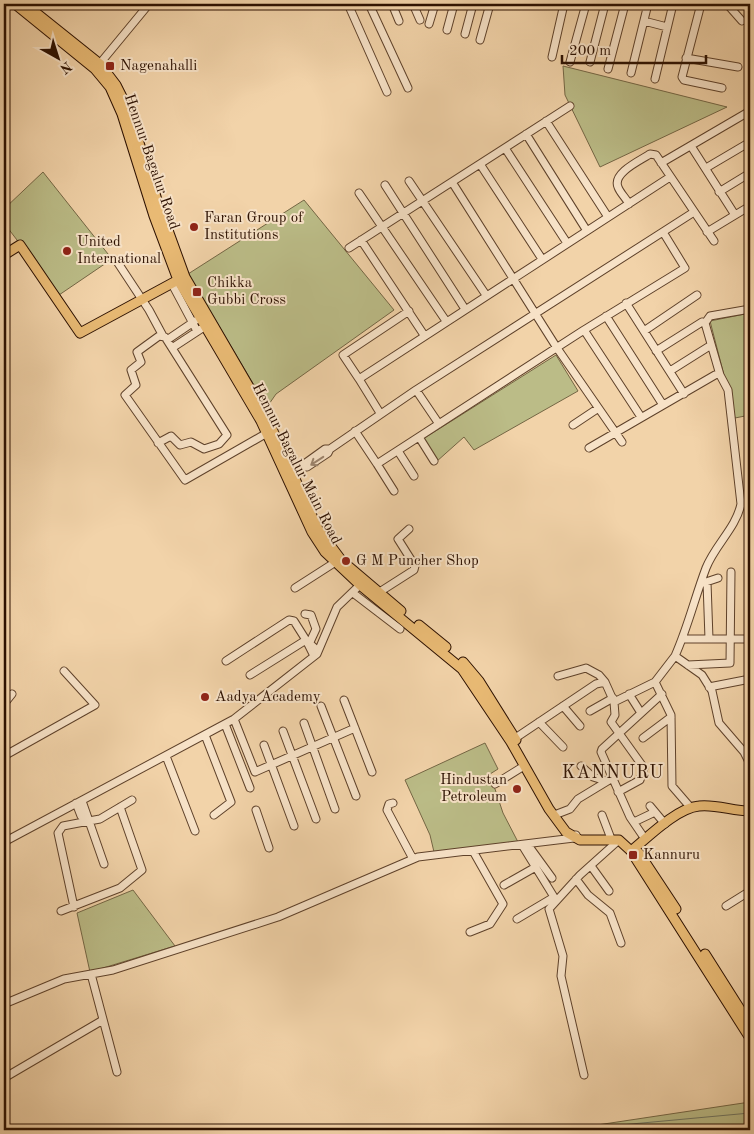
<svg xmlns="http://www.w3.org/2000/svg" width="754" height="1134" viewBox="0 0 754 1134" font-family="'Old Standard TT',serif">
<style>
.green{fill:#bbbc87;stroke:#746644}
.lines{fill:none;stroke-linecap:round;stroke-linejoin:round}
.stream{stroke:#6f7562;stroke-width:1}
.minor-casing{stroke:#5e412a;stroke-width:9}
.major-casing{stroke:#2c1000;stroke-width:11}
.minor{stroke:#f7e2c7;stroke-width:7}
.major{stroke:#e9ba74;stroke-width:9}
.oneway{stroke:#9c846d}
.poi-dot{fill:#8f2418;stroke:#f7e2c7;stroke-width:2}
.labels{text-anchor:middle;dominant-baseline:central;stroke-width:4;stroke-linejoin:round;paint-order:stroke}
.poi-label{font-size:15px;fill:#2c1000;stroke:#f7e2c7;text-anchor:start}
.street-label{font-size:15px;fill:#2c1000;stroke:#f7e2c7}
.quarter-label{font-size:18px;letter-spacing:1px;fill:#2c1000;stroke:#f7e2c7}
</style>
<rect width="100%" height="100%" fill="#f2d3a9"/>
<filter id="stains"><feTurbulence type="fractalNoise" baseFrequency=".004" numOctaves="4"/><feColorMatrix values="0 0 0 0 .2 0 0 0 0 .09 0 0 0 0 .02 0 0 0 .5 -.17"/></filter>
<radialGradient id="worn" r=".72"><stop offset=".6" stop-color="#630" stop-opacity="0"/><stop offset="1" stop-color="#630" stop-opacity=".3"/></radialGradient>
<path class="green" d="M563,66l164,41 -127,60 -35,-72z
M43,172l69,87 -53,36 -55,-72v-14z
M304,200l90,110 -118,84 -9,13 -79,-133z
M750,313v102l-15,3 -25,-97z
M556,355l22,36 -104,59 -10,-13 -28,25 -13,-23z
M485,743l13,26 -8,5 13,39 15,29 -84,10 -4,-17 -25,-55z
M133,890l42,56 -85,26 -13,-59z
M750,1102v28h-186z"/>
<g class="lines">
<path class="stream" d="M588,1130l11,-3 151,-14"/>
<g class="minor-casing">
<path id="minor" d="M348,4l39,88
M369,4l39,84
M392,4l7,17
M413,4l7,16
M637,4l10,3
M701,4l-19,73 2,3 38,8
M727,4l15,17
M644,21l23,6
M429,24l6,-20
M447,30l7,-26
M465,34l8,-30
M480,40l10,-36
M552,57l12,-53
M686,58l52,9
M570,62l16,-58
M590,62l15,-58
M97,67l52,-63
M608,69l17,-65
M631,73l17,-69
M655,79l18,-75
M546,121l62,96
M526,134l61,97
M691,146l44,69
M505,148l62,95
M661,163l89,-52
M480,164l62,95
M706,168l44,-26
M409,181l77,114
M452,182l105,166 65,94
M385,185l80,124
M719,192l31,-19
M359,193l87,128
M629,204c-3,-6 -9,-11 -11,-17 -6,-14 23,-27 32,-33l6,1 58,86
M707,232l43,-26
M361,240l63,95
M349,248l221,-142
M116,260l33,50 14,26
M172,284l25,47
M626,303l58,91
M750,309l-40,7 -5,7 15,52 8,15 13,114c-5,24 -26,41 -35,64 -11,29 -18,59 -31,88l27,19 10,16 7,32 25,29 6,12
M606,316l57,89
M584,330l57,87
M644,331l53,-36
M167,340l28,-19
M172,348l29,-19
M656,351l46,-29
M670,371l38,-24
M359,379l-16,-24 66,-44
M416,390l23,34
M380,413l-21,-34 311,-202
M573,425l24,-16
M355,431l22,33 207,-134 101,-62 -22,-36
M419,437l15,24
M158,443l13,-7 9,9 11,-3 13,7 15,-5 8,-9 -62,-98 -6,-1 -22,16 4,10 -10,8 5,15 -11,10 60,85 82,-47
M589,448l126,-73
M330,449l86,-59 278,-178
M398,451l16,25
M377,464l17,27
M287,474l13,-7h7l21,-14 2,-4h-5l-25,18
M707,582l2,57
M703,583l15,-5
M295,588l39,-25
M353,593l47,36
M378,593l36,-23 1,-4 -17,-27 11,-10
M305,614l6,1 5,14 -6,13
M683,639h61
M314,656l-8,-16 12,11
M226,661l63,-41 5,1 12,19 -56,35
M688,665l42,-2 1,-91
M558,676l28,-8 13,7 6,7
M655,682l16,33 1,71 19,22
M709,687l41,-8
M629,694l12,19
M344,700l28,72
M614,702l1,13 -4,7 33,46 -4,12 -22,12
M4,704l8,-10
M321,706l35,90
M563,706l17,20
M590,711l23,-13
M234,719l21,53 100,-44
M539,722l24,25
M304,723l31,86
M225,724l25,64
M283,731l33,88
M205,735l26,67 -17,13
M643,738l28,-21
M511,741l85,-57 9,-2 9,20 41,-20 20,-26
M264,745l30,81
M4,756l91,-51 -31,-34
M166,756l29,75
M581,766l12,11 13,4
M495,784l29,-18
M82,801l22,63
M393,803l-4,1 -2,6 26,49
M650,806l15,18
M256,810l13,38
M557,814l13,-5 8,-10 33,-20
M602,815l8,21
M89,821l11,-2 32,-19
M634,822l21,-10
M645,839l-15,-22 -29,-65 1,-3 60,-55
M4,842l230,-123 83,-65 20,-47 27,-26
M528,845l24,33
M591,866l18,25
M576,879l12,16 22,18 11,30
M504,885l30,-17
M726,906l24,-15
M74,907l-16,-74 5,-7 26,-5 -8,-5 -5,-13
M61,911l59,-23 22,-18 -22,-63
M517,919l37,-22 -32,-52
M470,932l20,-8 13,-20 -30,-53
M91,974l26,98
M4,1004l60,-25 49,-9 165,-53 140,-60 156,-19 2,-3
M584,1075l-23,-99 2,-20 -14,-47 31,-34 39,-35
M4,1078l99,-58"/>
</g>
<g class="major-casing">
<path id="major" d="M15,4l80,65 15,18 12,27 32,102 24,64 83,141 51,111 13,20 35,33 102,84 49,73 38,67 17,23 14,8h39l12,11 119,187
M25,4l75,60 16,21 13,26 28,89 28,77 81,139 52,113 24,32 59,50
M4,255l16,-10 60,88 98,-53
M419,625l27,22
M463,662l16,19 37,59
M631,851c17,-14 46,-43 68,-45 17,-2 34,5 51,5
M639,853l37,56
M705,954l45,71"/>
</g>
<use href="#minor" class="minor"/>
<use href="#major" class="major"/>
</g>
<defs><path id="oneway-shaft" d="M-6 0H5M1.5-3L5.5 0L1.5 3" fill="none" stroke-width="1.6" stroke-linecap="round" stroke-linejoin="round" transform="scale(1.25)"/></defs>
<use class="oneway" href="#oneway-shaft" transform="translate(317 461) rotate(147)"/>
<g class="poi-dot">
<rect x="105" y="61" width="10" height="10" rx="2.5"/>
<circle cx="194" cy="227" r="5"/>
<circle cx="67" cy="251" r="5"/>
<rect x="192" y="287" width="10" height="10" rx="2.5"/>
<circle cx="346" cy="561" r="5"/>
<circle cx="205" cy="697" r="5"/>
<circle cx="517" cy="789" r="5"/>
<rect x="628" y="850" width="10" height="10" rx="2.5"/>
</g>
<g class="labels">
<g class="poi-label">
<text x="120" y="66">Nagenahalli</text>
<text x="204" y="218">Faran Group of<tspan x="204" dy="17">Institutions</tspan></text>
<text x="77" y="242">United<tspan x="77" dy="17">International</tspan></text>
<text x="207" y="283">Chikka<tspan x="207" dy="17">Gubbi Cross</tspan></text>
<text x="356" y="561">G M Puncher Shop</text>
<text x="215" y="697">Aadya Academy</text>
<text x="507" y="780" text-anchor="end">Hindustan<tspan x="507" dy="17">Petroleum</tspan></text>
<text x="643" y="855">Kannuru</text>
</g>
<g class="street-label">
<text transform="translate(151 162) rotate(71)">Hennur Bagalur Road</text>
<text transform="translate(296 464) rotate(63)">Hennur Bagalur Main Road</text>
</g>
<g class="quarter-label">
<text x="613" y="773">KANNURU</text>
</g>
</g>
<rect width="754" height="1134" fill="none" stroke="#f2d3a9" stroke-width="20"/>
<rect x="5" y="5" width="744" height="1124" fill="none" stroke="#2c1000" stroke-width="2.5"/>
<rect x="10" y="10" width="734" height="1114" fill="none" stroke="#2c1000"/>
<g transform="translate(58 58) rotate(141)" stroke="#f7e2c7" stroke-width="4" paint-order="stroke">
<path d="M0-4L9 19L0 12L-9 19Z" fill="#2c1000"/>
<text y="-8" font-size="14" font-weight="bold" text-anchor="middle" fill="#2c1000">N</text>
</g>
<path d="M562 55v8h144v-8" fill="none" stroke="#2c1000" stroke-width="2.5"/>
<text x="569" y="55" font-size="15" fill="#2c1000" stroke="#f7e2c7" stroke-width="4" paint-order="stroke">200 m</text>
<rect width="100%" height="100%" filter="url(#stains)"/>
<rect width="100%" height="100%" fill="url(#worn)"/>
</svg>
